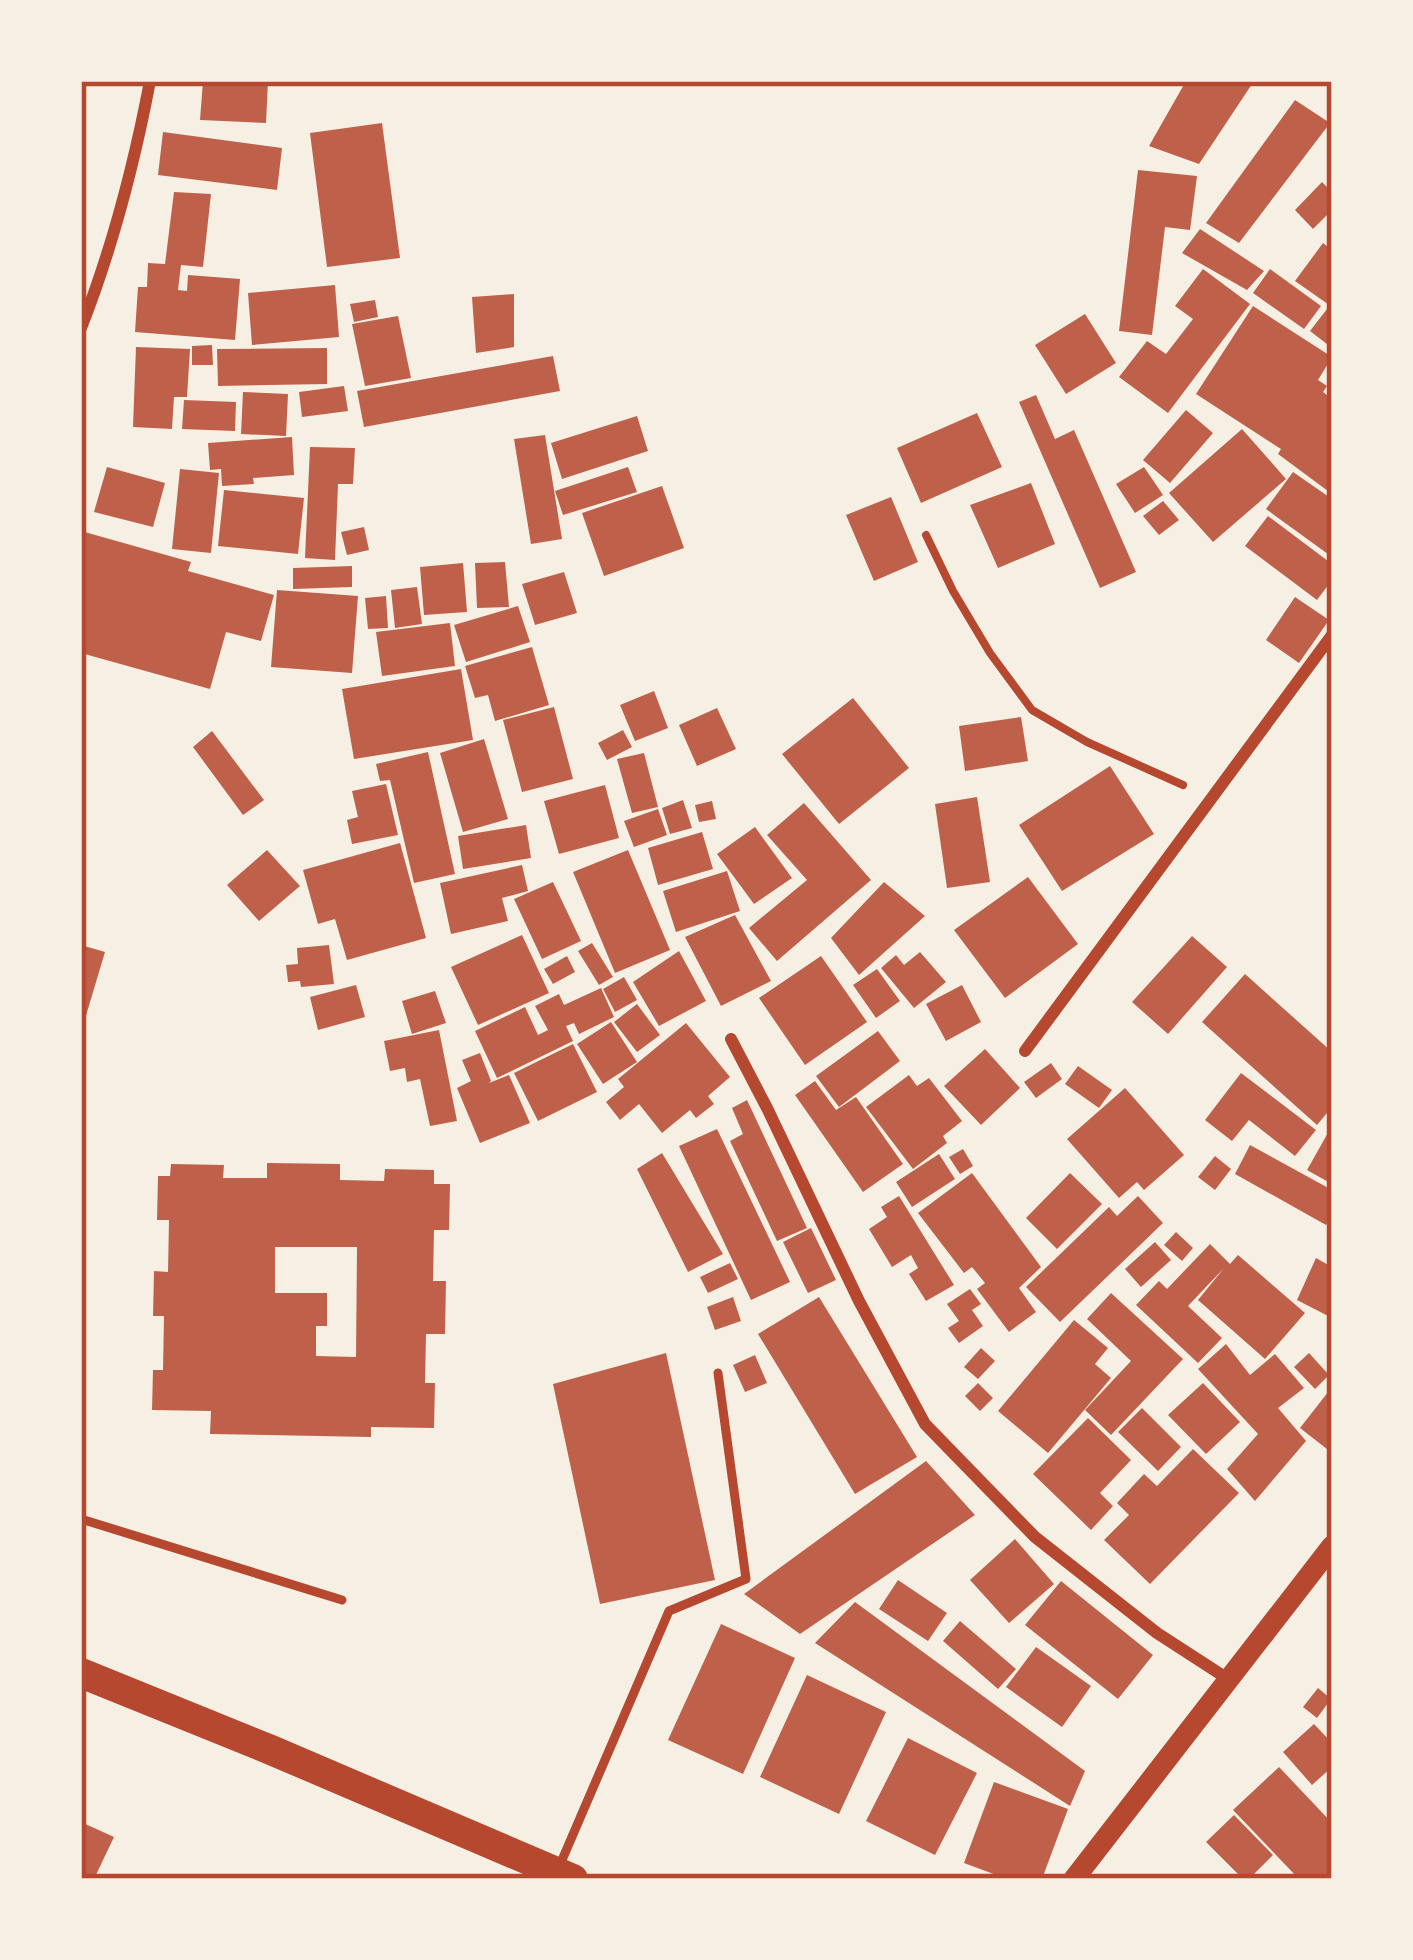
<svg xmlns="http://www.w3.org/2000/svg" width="1413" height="1960" viewBox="0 0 1413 1960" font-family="Barlow,sans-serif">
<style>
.building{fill:#bf614a;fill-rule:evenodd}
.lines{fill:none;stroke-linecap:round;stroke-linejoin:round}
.path{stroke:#b5482f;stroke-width:8}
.service{stroke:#b5482f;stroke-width:9}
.minor{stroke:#b5482f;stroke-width:12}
.tertiary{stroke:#b5482f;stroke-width:21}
.primary{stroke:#b5482f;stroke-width:30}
.neatline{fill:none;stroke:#b5482f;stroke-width:4.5}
</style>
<rect width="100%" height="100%" fill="#f6efe4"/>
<path class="building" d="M203,81h65l-2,42 -66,-3z
M1186,81h68l-55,83 -50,-18z
M1295,100l35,23 -91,120 -33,-20z
M382,123l18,135 -73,9 -17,-134z
M163,132l119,16 -5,42 -119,-15z
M1138,170l59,6 -7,54 -25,-3 -13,108 -33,-4z
M1322,182l10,10v18l-19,19 -18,-19z
M174,192l37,2 -8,73 -22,-2 -3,25 9,1 1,-16 52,4 -5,61 -100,-8 3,-45h9l1,-24 17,1z
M1200,229l64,42 -17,19 -65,-37z
M1323,243l9,7v57l-37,-26z
M1203,269l47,35 -82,109 -49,-36 28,-36 19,13 27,-35 -18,-13z
M1270,269l51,37 -17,23 -51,-36z
M335,285l4,52 -87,8 -4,-52z
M514,294v53l-38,6 -4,-56z
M375,300l3,17 -24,5 -4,-18z
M1253,306l79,51 -14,23 9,6 -4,6 9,7v95l-54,-40 3,-5 -85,-55z
M1327,309l5,4v35l-22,-17z
M1085,314l31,49 -50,31 -31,-49z
M398,316l13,62 -46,8 -13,-62z
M212,345l1,20h-21v-19z
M136,347l54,2 -3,48h-13l-2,32 -39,-2z
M327,348v36l-109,2 -1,-37z
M553,356l7,35 -196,36 -7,-36z
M344,386l4,25 -46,6 -3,-25z
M243,392l45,2 -2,42 -45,-2z
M1036,395l19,44 19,-9 62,142 -36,16 -81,-186z
M184,400l52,2 -1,29 -53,-2z
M1186,410l27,23 -43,50 -27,-23z
M977,413l25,54 -81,36 -24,-55z
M637,416l11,35 -86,28 -11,-36z
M1242,429l44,50 -73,63 -44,-49z
M545,435l17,104 -31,5 -17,-105z
M292,437l2,38 -41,3 1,6 -32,2 -1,-17 -11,1 -2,-27z
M310,447l45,1 -2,36h-15l-3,76 -30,-2z
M107,467l58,16 -12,44 -59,-15z
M628,467l9,25 -74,23 -8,-24z
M1144,467l19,28 -28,18 -19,-29z
M180,469l39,4 -8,80 -39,-4z
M1293,472l39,27v58l-66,-48z
M1031,483l24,61 -57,24 -28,-63z
M662,486l22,62 -80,28 -22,-63z
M224,490l80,8 -6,56 -80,-8z
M891,497l27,65 -44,19 -28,-66z
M1163,501l16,19 -20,15 -16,-19z
M1268,516l64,48v16l-15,20 -72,-54z
M364,527l5,23 -22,5 -6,-23z
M81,531l110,31 -3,9 86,24 -13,46 -35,-9 -16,57 -129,-36z
M505,562l4,45 -32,1 -2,-45z
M463,563l4,49 -43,3 -4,-48z
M352,566v21l-59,2v-21z
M564,572l13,41 -42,12 -13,-41z
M417,587l5,37 -27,4 -4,-38z
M277,590l81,6 -6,77 -81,-6z
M386,596l2,32 -20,1 -3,-31z
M1295,597l34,23 -30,43 -33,-23z
M518,606l12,36 -64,20 -12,-37z
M450,623l5,43 -73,10 -6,-44z
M532,647l17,58 -54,16 -7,-26 -13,3 -10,-32z
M461,669l12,71 -119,19 -12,-70z
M654,691l14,37 -33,13 -15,-36z
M853,698l56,70 -70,56 -57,-70z
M554,707l19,72 -51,13 -19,-72z
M717,708l19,41 -39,17 -18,-41z
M1021,717l7,44 -63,10 -6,-45z
M623,730l9,17 -25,13 -9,-17z
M212,731l52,69 -21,15 -50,-68z
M484,739l24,80 -45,13 -23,-79z
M428,752l27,122 -41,9 -24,-103 -10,1 -4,-17z
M644,753l14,54 -26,6 -15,-54z
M1110,766l44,68 -92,57 -43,-66z
M386,784l12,51 -46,9 -5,-24 11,-3 -6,-26z
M605,785l14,53 -60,16 -15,-53z
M977,797l13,85 -43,6 -12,-84z
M683,800l9,28 -22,6 -8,-26z
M712,801l4,18 -17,3 -4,-17z
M804,803l67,77 -94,81 -28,-33 58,-48 -40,-45z
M658,809l9,26 -33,12 -10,-26z
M526,825l5,33 -68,11 -5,-33z
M755,827l37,51 -38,26 -37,-50z
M702,832l11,37 -55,16 -10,-37z
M400,843l26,95 -79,22 -12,-41 -17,5 -15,-54z
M267,850l33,36 -41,35 -32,-36z
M628,850l42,100 -55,23 -42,-101z
M522,865l6,26 -26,7 6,23 -57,13 -11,-51z
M727,871l13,40 -64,21 -13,-41z
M1028,877l50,67 -73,54 -51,-68z
M553,882l28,59 -39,18 -28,-60z
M884,882l41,34 -66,59 -28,-37z
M735,915l36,66 -50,25 -36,-69z
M522,935l27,58 -71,32 -27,-58z
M1192,936l35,31 -59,67 -36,-32z
M592,943l21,34 -14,8 -21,-34z
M81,945l24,7 -23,77h-1z
M329,945l5,39 -33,3 -1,-6 -12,1 -2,-17 12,-1 -1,-16z
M679,951l27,50 -47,25 -26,-44z
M920,952l26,30 -32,26 -33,-40 15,-13 8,10z
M567,956l8,16 -22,12 -9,-15z
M821,956l46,66 -62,43 -46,-67z
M877,969l23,32 -24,17 -23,-33z
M1245,974l87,78v55l-15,18 -115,-103z
M624,977l13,23 -22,12 -12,-23z
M356,985l9,32 -47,13 -8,-33z
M962,985l19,37 -35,19 -20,-37z
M601,988l13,29 -35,17 -5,-11 -8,3 7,15 -76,37 -22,-47 50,-24 13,28 10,-5 -13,-24 24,-12 5,11z
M435,991l11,32 -34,11 -10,-33z
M637,1004l23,31 -23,17 -23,-30z
M611,1022l26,40 -34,22 -26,-40z
M686,1023l44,54 -22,19 6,8 -18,14 -6,-8 -28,23 -23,-29 -19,16 -14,-18 18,-15 -6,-8z
M439,1030l18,91 -27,5 -10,-47 -13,3 -2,-14 -15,3 -6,-30z
M878,1031l22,30 -61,46 -23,-31z
M573,1044l24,48 -59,29 -24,-48z
M985,1049l35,39 -39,37 -37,-39z
M480,1053l11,28 -2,2 20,-8 21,48 -50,20 -23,-55 14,-7 -9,-21z
M1051,1063l11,16 -26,19 -12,-16z
M1078,1066l34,24 -13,18 -34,-24z
M1241,1073l75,57 -21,26 -46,-36 -17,21 -27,-21z
M909,1075l8,11 12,-8 33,43 -19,15 4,7 -34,26 -47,-62z
M815,1081l21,29 20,-13 47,67 -40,28 -68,-97z
M1125,1088l59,67 -40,35 -7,-8 -18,16 -52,-59z
M747,1100l60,128 -30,13 -47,-100 13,-7 -11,-26z
M717,1129l73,153 -39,18 -72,-154z
M1329,1131l3,2v51l-25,-14z
M1250,1145l82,45v25l-6,10 -91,-51z
M963,1149l10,17 -13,8 -11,-17z
M662,1153l61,101 -35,18 -51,-103z
M939,1154l16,25 -43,28 -16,-25z
M1215,1156l16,13 -16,21 -17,-13z
M267,1163l73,1v16l44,1 1,-12 49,1v14h16l-1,46h-15l-1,51h13l-1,53h-19l-1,49h10l-1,45 -63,-1v10l-161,-3 1,-23 -59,-1 1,-40h10l1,-54h-11l1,-45 14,1 1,-52h-12l1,-44h12l1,-12 53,1 -1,13h44zM275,1247h82l-1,110 -40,-1v-30h11v-33h-52z
M972,1173l69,94 -22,21 17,24 -27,20 -32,-43 8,-6 -13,-16 -8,6 -46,-60z
M1070,1173l32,31 -45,45 -31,-31z
M899,1196l55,89 -28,16 -17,-27 9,-6 -7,-13 -19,12 -23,-38 18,-12 -6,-10z
M1138,1196l25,27 -103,99 -34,-35 83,-80 8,9z
M811,1228l25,52 -28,13 -25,-51z
M1176,1232l17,16 -11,13 -18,-16z
M1155,1242l16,18 -30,27 -16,-18z
M1210,1244l20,20 8,-9 67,58 -40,46 -67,-59 26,-32 -36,38 34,32 -24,25 -62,-58 23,-24 8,8z
M1316,1258l16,9v51l-35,-18z
M730,1263l8,16 -30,14 -8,-16z
M970,1289l11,15 -9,6 11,16 -24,17 -11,-15 11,-7 -12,-17z
M1111,1293l72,66 -72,76 -26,-25 46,-49 -44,-42z
M733,1297l8,24 -26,9 -8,-23z
M819,1297l98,160 -62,37 -97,-160z
M1074,1320l34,28 -13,16 16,14 -63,75 -50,-42z
M1226,1344l24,31 25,-21 29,34 -26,20 28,33 -51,60 -28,-32 31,-35 -60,-65z
M981,1348l14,13 -17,18 -14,-12z
M666,1353l49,227 -115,24 -47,-220z
M1309,1353l20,22 -14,14 -21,-22z
M755,1355l12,28 -22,9 -12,-27z
M978,1383l15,15 -13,13 -15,-15z
M1203,1383l37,39 -34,32 -38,-39z
M1332,1387v66l-32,-25z
M1142,1408l39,39 -23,24 -40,-39z
M1088,1418l43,42 -31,33 13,13 -22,24 -58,-56z
M1193,1449l46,44 -89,91 -46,-44 25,-25 -12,-12 27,-29 13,12z
M926,1461l49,54 -175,119 -56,-40z
M1015,1539l39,45 -45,39 -39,-43z
M898,1580l49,33 -19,28 -49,-32z
M1061,1581l92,74 -35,44 -93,-74z
M855,1602l230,169 -15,35 -255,-163z
M960,1621l56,48 -18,20 -55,-48z
M721,1624l74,34 -52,116 -75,-34z
M1036,1647l55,39 -29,41 -56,-40z
M807,1675l79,37 -47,102 -79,-37z
M1318,1688l13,11 -14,19 -14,-11z
M1314,1724l18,19v24l-20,18 -29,-33z
M908,1738l69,35 -42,82 -69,-34z
M1279,1767l53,56v56h-33l-66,-69z
M994,1782l74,27 -26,70h-35l-43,-16z
M1234,1815l39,40 -24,24h-6l-37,-37z
M81,1822l33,15 -20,42h-13z"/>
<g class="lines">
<path class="path" d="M926,535l27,56 37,62 42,57 55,32 96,43"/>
<path class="service" d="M81,1519l261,81
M559,1867l110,-256 77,-32 -28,-206"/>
<path class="minor" d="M81,328c31,-79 53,-163 69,-247
M731,1039l37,71 91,191 66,123 110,113 122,96 71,46
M1025,1051l307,-416"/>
<path class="tertiary" d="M1074,1879l258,-333"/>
<path class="primary" d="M81,1673l190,77 302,129"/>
</g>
<rect width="1413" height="1960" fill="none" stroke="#f6efe4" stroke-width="168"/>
<rect x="84" y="84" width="1245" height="1792" class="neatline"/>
</svg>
